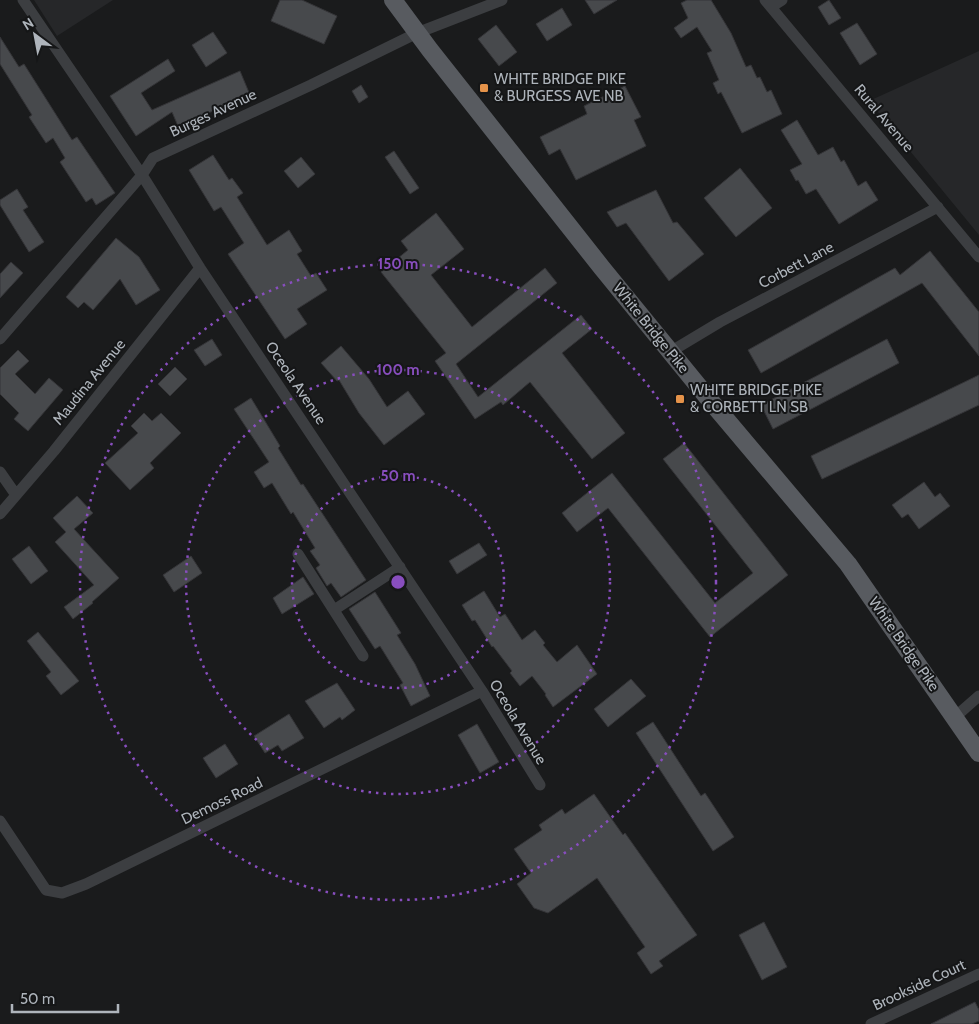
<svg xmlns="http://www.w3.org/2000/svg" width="979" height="1024" viewBox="0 0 979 1024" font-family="Cabin,sans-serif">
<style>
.built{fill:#262729}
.building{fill:#47494c;stroke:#353538}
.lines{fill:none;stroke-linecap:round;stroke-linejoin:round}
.street{stroke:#3c3e41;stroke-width:11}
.primary{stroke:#585b60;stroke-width:18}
.ring{fill:none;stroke:#884ebe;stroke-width:2.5;stroke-dasharray:2.5 5}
.poi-dot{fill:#e5934a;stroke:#151617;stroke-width:2}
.labels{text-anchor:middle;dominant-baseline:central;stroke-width:4;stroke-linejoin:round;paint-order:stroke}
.poi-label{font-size:15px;fill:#aeb4bb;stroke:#151617;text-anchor:start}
.street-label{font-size:15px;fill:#aeb4bb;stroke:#151617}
.centre{fill:#884ebe;stroke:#151617;stroke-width:2.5}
.ring-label{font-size:15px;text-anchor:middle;font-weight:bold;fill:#884ebe;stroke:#151617;stroke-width:4;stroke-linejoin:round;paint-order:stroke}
</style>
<rect width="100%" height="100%" fill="#1a1b1c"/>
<path class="built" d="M34,0h79l-56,36z
M979,51v184l-110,-134z"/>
<path class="building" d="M280,0h22l35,16 -13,28 -53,-23z
M585,0h32l-23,14z
M687,0h24l20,33 15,34 5,-2 6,13 3,-1 7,15 4,-2 11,24 -40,19 -21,-41 -3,2 -5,-11 6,-3 -12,-27 5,-2 -15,-24 -16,11 -7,-10 14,-10 -7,-15z
M829,0l12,18 -12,7 -11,-18z
M562,8l10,17 -25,16 -11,-17z
M857,23l20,31 -17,11 -20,-32z
M496,25l21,27 -18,14 -21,-27z
M213,32l14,21 -21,14 -14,-22z
M0,37l19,30 5,-3 48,76 5,-3 38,56 -19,12 -4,-7 -6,4 -26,-40 5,-4 -12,-20 -7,5 -17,-26 3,-2 -32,-51z
M168,59l7,12 -34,22 11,17 88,-39 10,24 -72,31 -6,-14 -36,24 -26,-40z
M361,85l7,12 -9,6 -7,-12z
M625,86l16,31 -7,3 12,26 -70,34 -16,-31 -11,6 -9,-18 47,-23 -3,-8z
M797,120l21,35 15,-8 8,15 3,-2 14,26 8,-5 12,19 -39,24 -23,-35 -10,5 -8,-14 -2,1 -6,-11 12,-6 -21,-34z
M394,151l25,37 -9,6 -25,-37z
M213,155l16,25 3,-2 11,15 -6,4 30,48 22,-15 13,21 -5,3 14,22 5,-3 11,17 -30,19 10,15 -22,15 -57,-85 16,-11 -23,-36 -7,4 -25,-41z
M301,157l14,17 -17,14 -14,-17z
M740,168l32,40 -36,29 -32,-39z
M17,189l11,18 -5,3 21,32 -15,10 -29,-47v-5z
M656,190l17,33 4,-1 27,32 -35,27 -43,-58 -9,4 -10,-15z
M436,213l28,36 -33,26 41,52 73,-59 12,15 -101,81 22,33 103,-82 11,14 -30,24 63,80 -33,26 -62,-77 -27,23 -2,-3 -26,17 -40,-58 11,-8 -65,-81 27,-22 -7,-9z
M116,238l23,19 21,33 -24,15 -16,-26 -27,31 -9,-8 -6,6 -12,-11z
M930,251l49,61v44l-57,-73 -161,90 -13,-23 147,-82 5,7z
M11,262l12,11 -23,25v-24z
M212,339l10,16 -17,11 -11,-16z
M887,339l12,24 -126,66 -12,-24z
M341,346l28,33 18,28 21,-16 17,23 -41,31 -25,-32 -20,-33 -2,1 -16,-18z
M18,350l11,11 -14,13 20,20 14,-16 14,12 -35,41 -14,-12 5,-6 -19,-19v-26z
M175,367l12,12 -17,17 -12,-12z
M979,375v30l-157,74 -11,-23z
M251,398l29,48 -2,2 23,37 2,-1 63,96 -25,17 -10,-14 -4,3 -11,-18 4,-3 -10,-14 5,-3 -22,-36 -2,2 -19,-31 -8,5 -10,-16 15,-10 -35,-53z
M144,413l8,8 9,-8 20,20 -31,30 4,5 -24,22 -25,-27 33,-30 -7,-7z
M684,443l104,132 -78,62 -102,-129 -31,24 -15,-19 50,-40 103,130 38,-30 -90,-114z
M924,482l11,15 5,-4 10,13 -31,23 -11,-15 -6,4 -10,-13z
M77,496l16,17 -19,16 45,49 -27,24 1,1 -20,16 -9,-12 30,-22 -39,-43 11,-10 -13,-14z
M479,543l8,12 -30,19 -8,-13z
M29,546l19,25 -17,13 -19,-25z
M191,556l11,17 -28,19 -11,-17z
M303,577l11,17 -32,20 -9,-16z
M484,591l16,26 5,-3 17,26 13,-10 10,13 -2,2 14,17 20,-17 20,29 -44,33 -8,-12 1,-1 -14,-18 -12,10 -10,-13 2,-2 -19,-25 -1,1 -17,-27 -3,1 -10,-16z
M375,592l26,41 -4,2 18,29 15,32 -19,10 -11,-21 3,-2 -23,-37 -5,3 -26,-40z
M38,632l41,49 -18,14 -15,-19 5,-4 -24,-31z
M631,679l15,17 -38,31 -14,-18z
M337,683l18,27 -13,10 -2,-3 -16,11 -19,-27z
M289,714l15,24 -22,13 -4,-6 -13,8 -11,-17z
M653,722l48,74 4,-3 29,44 -21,14 -77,-118z
M477,724l22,38 -19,11 -22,-38z
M225,744l13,20 -22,14 -13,-20z
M594,794l29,41 2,-2 72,102 -38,26 4,5 -12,8 -14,-21 8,-6 -48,-69 -49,35 -14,-5 -17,-24 14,-11 -17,-24 28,-19 -3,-5 23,-16 3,5z
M764,922l23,45 -25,13 -23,-45z
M975,1002l4,8v11l-7,3h-41z"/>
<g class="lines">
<path class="street" d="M23,0l119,175 58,93 282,423 58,94
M765,0l214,257
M771,7l11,-7
M0,339l142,-164 11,-17 158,-73 106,-52 85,-33
M670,352l50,-30 218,-115
M0,472l16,23
M0,514l54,-63 146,-183
M298,554l65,102
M334,610l66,-43
M955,717l24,-21
M0,821l46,69 16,3 24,-9 396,-193
M871,1024l108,-50"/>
<path class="primary" d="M393,0l37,50 172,218 111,136 135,160 131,189"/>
</g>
<g class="ring">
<circle cx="398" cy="582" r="106"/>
<circle cx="398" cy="582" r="212"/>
<circle cx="398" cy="582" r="318"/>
</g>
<g class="poi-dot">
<rect x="479" y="83" width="10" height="10" rx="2.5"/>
<rect x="675" y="394" width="10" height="10" rx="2.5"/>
</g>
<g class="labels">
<g class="poi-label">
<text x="494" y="79">WHITE BRIDGE PIKE<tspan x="494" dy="17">&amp; BURGESS AVE NB</tspan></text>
<text x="690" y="390">WHITE BRIDGE PIKE<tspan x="690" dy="17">&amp; CORBETT LN SB</tspan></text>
</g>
<g class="street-label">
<text transform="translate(213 113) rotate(-25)">Burges Avenue</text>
<text transform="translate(884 118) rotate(50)">Rural Avenue</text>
<text transform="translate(796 265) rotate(-28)">Corbett Lane</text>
<text transform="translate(651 328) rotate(51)">White Bridge Pike</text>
<text transform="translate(89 382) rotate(-51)">Maudina Avenue</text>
<text transform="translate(296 383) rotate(56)">Oceola Avenue</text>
<text transform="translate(904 644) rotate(55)">White Bridge Pike</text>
<text transform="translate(518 722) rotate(59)">Oceola Avenue</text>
<text transform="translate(222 801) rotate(-26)">Demoss Road</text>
<text transform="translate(919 985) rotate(-25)">Brookside Court</text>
</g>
</g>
<circle cx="398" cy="582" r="8" class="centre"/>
<g class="ring-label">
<text x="398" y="269">150 m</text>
<text x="398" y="375">100 m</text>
<text x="398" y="481">50 m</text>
</g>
<g transform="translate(35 35) rotate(328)" stroke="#151617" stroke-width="4" paint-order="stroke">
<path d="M0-4L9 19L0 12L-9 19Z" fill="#aeb4bb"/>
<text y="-8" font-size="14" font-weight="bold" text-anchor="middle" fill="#aeb4bb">N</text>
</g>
<path d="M12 1004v8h106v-8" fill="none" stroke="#aeb4bb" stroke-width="2.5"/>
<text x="20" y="1004" font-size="15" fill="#aeb4bb" stroke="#151617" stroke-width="4" paint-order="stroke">50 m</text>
</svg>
